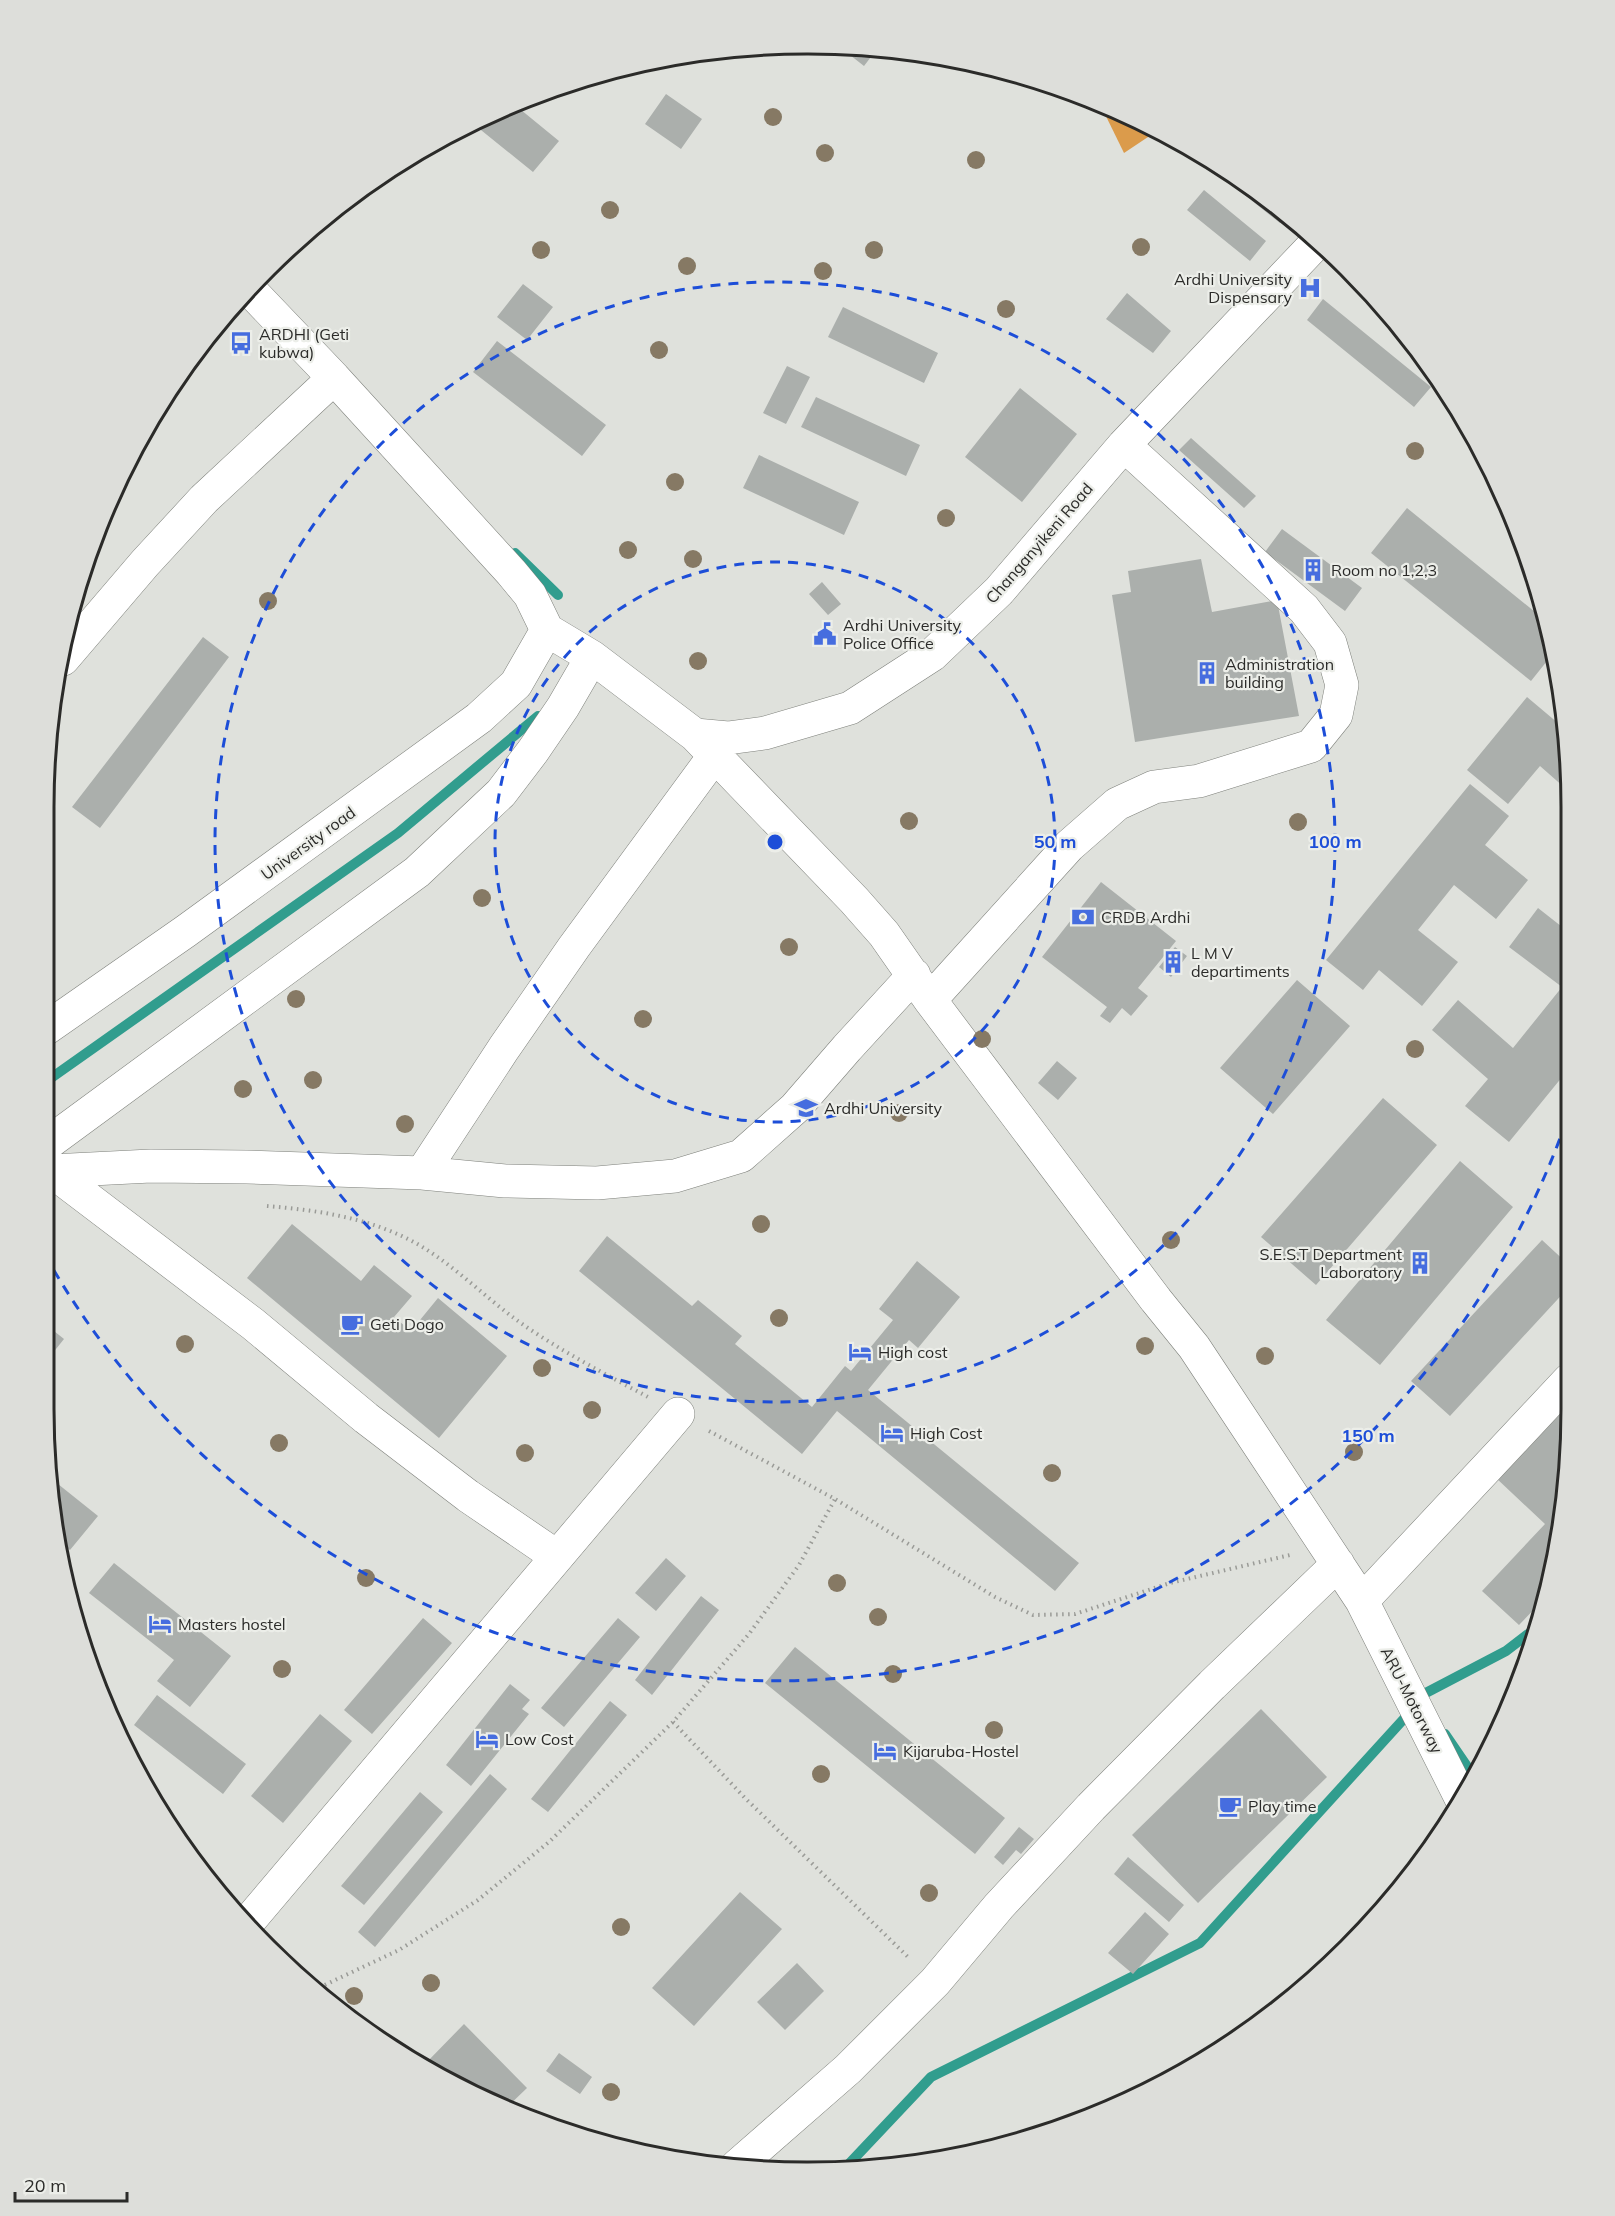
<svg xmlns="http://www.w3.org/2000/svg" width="1615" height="2216" viewBox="0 0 1615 2216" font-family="Mulish,sans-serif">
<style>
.forest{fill:#db9b4b}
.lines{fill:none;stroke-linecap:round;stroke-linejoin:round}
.stream{stroke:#319d8e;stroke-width:10}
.building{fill:#abafac}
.minor-casing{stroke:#7e807b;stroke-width:34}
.path{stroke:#9a9b97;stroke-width:4;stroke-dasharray:1.5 4.5;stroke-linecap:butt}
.minor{stroke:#fff;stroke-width:33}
.tree{fill:#867964}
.ring{fill:none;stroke:#1d4ed8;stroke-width:3;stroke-dasharray:10 8}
.labels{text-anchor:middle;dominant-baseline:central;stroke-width:4.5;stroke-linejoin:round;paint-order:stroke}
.poi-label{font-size:16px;fill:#2b2b29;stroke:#eceee9;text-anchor:start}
.street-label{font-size:16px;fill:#2b2b29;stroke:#eceee9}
.rim{fill:none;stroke:#2b2b29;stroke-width:3}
.centre{fill:#1d4ed8;stroke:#eceee9;stroke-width:3}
.ring-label{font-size:18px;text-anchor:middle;font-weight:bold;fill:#1d4ed8;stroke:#eceee9;stroke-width:4.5;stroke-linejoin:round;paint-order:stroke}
</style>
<rect width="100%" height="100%" fill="#dfe1dc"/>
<path class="forest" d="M1101,106l56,25 -33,22z"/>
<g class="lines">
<path class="stream" d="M515,553l43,42
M44,1083l354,-250 140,-117
M1423,1701l-3,-5 86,-45 30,-23
M1445,1734l30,44
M847,2166l84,-89 269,-134 211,-232"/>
</g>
<path class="building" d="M841,48l36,1 -13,17z
M666,94l36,25 -21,30 -36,-25z
M515,105l44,36 -26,31 -62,-50z
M1225,171l62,44 -7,8 -59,-47z
M1204,190l62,51 -16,20 -63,-51z
M523,284l30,23 -26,33 -30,-23z
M1127,293l44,38 -18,22 -47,-34z
M1323,299l108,88 -17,20 -107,-87z
M843,307l95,46 -14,30 -96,-46z
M497,341l109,84 -24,31 -109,-84z
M787,366l23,11 -24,47 -23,-11z
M1020,388l57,46 -55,68 -57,-45z
M816,397l104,48 -14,31 -105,-49z
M1191,438l65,58 -12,12 -65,-58z
M759,455l100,47 -15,33 -101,-47z
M1407,508l133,108 11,40 -20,25 -160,-128z
M1282,529l80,59 -17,23 -80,-59z
M1201,559l11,53 65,-12 22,116 -164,26 -23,-147 19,-3 -3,-21z
M822,582l19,22 -13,11 -19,-21z
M203,637l26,20 -129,171 -28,-21z
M1527,697l38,32v59l-25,-22 -32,38 -41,-34z
M1470,784l39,32 -24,29 43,35 -32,39 -42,-34 -36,45 40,32 -36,44 -43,-36 -16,20 -37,-30z
M1101,882l75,59 -38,47 10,8 -17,20 -9,-8 -12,15 -10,-7 7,-9 -65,-50z
M1538,908l28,22 1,141 -58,71 -44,-36 23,-27 -56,-49 26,-30 55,48 49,-61 -53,-40z
M1175,947l12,9 -16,21 -12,-10z
M1297,980l53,46 -77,88 -53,-46z
M1057,1061l20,17 -19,22 -20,-17z
M1383,1098l54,47 -121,140 -55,-48z
M1460,1161l53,46 -133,158 -54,-45z
M292,1224l69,57 13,-16 38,31 -18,21 17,14 27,-33 69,58 -68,82 -192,-160z
M607,1236l85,70 6,-6 44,36 -7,8 77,63 33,-41 6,5 42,-51 -14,-11 38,-48 43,36 -42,51 -9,-8 -41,50 211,173 -24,28 -218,-180 -35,43 -223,-183z
M1542,1240l27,25v22l-119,129 -39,-35z
M44,1323l20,16 -20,25z
M1569,1398l1,61 -29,143 -22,23 -37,-34 63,-67 -50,-47z
M53,1480l45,36 -28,34 -9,-7z
M666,1558l20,18 -30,35 -21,-18z
M114,1563l117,93 -41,51 -33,-26 17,-21 -85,-67z
M701,1596l18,14 -67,85 -17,-15z
M423,1618l29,25 -80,91 -28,-24z
M618,1618l22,19 -76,90 -23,-19z
M795,1647l210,171 -30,36 -210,-171z
M510,1684l20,16 -8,9 7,5 -58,72 -25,-21z
M157,1695l89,69 -23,30 -89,-69z
M610,1701l17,14 -79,97 -17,-13z
M1261,1709l66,68 -129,126 -66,-68z
M320,1714l32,27 -69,82 -32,-27z
M490,1774l17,15 -132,158 -17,-15z
M420,1792l23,20 -79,93 -23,-19z
M1019,1827l15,12 -13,15 -5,-4 -13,15 -9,-8z
M1128,1857l56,48 -15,17 -55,-48z
M740,1892l42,37 -88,97 -42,-38z
M1145,1912l24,22 -36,40 -25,-21z
M797,1963l27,28 -39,39 -28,-28z
M464,2024l63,64 -22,21 -35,-15 -45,-30z
M559,2053l33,24 -12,17 -34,-23z"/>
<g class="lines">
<g class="minor-casing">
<path id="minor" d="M249,289l85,89 177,194 19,23 17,35 45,27 103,78 159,165 30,34 46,66 226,300 38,47 168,254 100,199
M63,659l82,-96 59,-64 130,-121
M695,735l33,3 37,-5 85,-25 82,-53 67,-64 125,-146 194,-204
M930,1000l139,-154 48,-42 37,-17 45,-6 112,-35 25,-31 6,-30 -12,-42 -26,-34 -180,-164
M44,1030l142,-99 293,-213 37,-34 31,-54
M44,1146l373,-274 84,-79 32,-42 30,-44 29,-50
M45,1166l208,158 113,94 102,78 88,60
M51,1171l100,-5 96,1 175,6 83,8 92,2 78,-7 66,-20 54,-48 52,-60 67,-73
M422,1173l82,-125 70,-101 141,-192
M1362,1601l207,-221
M249,1921l429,-507
M737,2166l111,-97 87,-87 64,-76 92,-99 121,-122 126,-121"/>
</g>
<path class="path" d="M267,1206c48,4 97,11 141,33 40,20 74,56 110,82 39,28 87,53 130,76
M709,1431l126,68 160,98 38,18 42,-1 95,-31 120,-28
M673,1722l73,77 162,158
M314,1990l85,-40 79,-50 71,-58 124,-120 76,-88 50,-69 36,-66"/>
<use href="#minor" class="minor"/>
</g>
<g class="tree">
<circle cx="773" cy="117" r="9"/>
<circle cx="825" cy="153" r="9"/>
<circle cx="976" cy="160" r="9"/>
<circle cx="610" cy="210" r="9"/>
<circle cx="1141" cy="247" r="9"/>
<circle cx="541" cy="250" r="9"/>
<circle cx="874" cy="250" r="9"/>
<circle cx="687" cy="266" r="9"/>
<circle cx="823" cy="271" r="9"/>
<circle cx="1006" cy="309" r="9"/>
<circle cx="659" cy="350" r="9"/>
<circle cx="1415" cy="451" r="9"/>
<circle cx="675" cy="482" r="9"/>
<circle cx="946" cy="518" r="9"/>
<circle cx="628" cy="550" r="9"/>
<circle cx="693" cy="559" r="9"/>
<circle cx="268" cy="601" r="9"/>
<circle cx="698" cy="661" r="9"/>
<circle cx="909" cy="821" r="9"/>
<circle cx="1298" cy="822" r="9"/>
<circle cx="482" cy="898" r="9"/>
<circle cx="789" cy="947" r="9"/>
<circle cx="296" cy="999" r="9"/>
<circle cx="643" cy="1019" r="9"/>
<circle cx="982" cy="1039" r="9"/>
<circle cx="1415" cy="1049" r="9"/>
<circle cx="313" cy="1080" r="9"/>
<circle cx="243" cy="1089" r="9"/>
<circle cx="899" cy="1113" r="9"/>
<circle cx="405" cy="1124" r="9"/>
<circle cx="761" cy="1224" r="9"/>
<circle cx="1171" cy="1240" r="9"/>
<circle cx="779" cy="1318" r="9"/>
<circle cx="185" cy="1344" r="9"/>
<circle cx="1145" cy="1346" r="9"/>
<circle cx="1265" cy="1356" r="9"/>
<circle cx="542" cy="1368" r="9"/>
<circle cx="592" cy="1410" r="9"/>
<circle cx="279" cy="1443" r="9"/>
<circle cx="1354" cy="1452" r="9"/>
<circle cx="525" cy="1453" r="9"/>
<circle cx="1052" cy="1473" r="9"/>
<circle cx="366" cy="1578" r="9"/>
<circle cx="837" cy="1583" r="9"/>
<circle cx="878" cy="1617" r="9"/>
<circle cx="282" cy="1669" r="9"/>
<circle cx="893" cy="1674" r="9"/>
<circle cx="994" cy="1730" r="9"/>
<circle cx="821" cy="1774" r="9"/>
<circle cx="929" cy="1893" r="9"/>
<circle cx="621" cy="1927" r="9"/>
<circle cx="431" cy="1983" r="9"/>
<circle cx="354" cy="1996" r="9"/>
<circle cx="611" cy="2092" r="9"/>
</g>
<g class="ring">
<circle cx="775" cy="842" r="280"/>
<circle cx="775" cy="842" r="560"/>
<path d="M1566 1122A839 839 0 0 1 45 1255"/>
</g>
<defs>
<g id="hospital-bare" transform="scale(1.8)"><path d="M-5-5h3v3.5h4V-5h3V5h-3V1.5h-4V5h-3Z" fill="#466ddf" stroke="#eceee9" stroke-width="2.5" paint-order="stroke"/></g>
<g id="bus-bare" transform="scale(1.8)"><path d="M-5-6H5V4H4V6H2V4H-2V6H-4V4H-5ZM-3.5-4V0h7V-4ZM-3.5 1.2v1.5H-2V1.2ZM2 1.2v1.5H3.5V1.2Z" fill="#466ddf" stroke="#eceee9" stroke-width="2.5" paint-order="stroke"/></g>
<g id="building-bare" transform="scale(1.8)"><path d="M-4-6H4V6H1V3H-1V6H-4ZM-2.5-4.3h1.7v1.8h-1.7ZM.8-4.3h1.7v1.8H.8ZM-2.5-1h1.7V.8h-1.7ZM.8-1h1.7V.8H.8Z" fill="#466ddf" stroke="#eceee9" stroke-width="2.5" paint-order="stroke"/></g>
<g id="civic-bare" transform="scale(1.8)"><path d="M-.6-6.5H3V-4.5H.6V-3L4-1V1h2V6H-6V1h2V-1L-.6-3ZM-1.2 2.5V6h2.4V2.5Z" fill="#466ddf" stroke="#eceee9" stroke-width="2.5" paint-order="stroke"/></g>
<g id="bank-bare" transform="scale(1.8)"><path d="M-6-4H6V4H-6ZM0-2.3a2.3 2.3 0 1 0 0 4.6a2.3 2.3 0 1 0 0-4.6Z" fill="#466ddf" stroke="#eceee9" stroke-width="2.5" paint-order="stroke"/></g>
<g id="university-bare" transform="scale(1.8)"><path d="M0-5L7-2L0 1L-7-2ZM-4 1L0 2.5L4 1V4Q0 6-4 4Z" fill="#466ddf" stroke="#eceee9" stroke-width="2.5" paint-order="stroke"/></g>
<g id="cafe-bare" transform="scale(1.8)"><path d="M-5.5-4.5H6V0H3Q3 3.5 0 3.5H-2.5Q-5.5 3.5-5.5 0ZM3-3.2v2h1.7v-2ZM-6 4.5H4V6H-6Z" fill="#466ddf" stroke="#eceee9" stroke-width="2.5" paint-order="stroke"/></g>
<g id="hotel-bare" transform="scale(1.8)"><path d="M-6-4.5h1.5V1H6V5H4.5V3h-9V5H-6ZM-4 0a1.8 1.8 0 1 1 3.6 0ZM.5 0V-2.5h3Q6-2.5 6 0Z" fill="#466ddf" stroke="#eceee9" stroke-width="2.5" paint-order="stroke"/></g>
</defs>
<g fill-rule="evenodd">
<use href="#hospital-bare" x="1310" y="288"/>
<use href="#bus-bare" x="241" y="343"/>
<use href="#building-bare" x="1313" y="570"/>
<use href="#civic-bare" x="825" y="634"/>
<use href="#building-bare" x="1207" y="673"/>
<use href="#bank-bare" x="1083" y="917"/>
<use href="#building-bare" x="1173" y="962"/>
<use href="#university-bare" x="806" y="1108"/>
<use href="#building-bare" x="1420" y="1263"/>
<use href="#cafe-bare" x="352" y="1324"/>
<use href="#hotel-bare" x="860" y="1352"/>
<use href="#hotel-bare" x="892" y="1433"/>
<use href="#hotel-bare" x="160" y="1624"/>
<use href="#hotel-bare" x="487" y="1739"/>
<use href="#hotel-bare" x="885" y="1751"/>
<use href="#cafe-bare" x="1230" y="1806"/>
</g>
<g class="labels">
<g class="poi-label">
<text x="1292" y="279" text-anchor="end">Ardhi University<tspan x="1292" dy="18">Dispensary</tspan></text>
<text x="259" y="334">ARDHI (Geti<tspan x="259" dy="18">kubwa)</tspan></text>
<text x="1331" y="570">Room no 1,2,3</text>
<text x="843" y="625">Ardhi University<tspan x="843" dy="18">Police Office</tspan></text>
<text x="1225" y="664">Administration<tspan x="1225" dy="18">building</tspan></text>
<text x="1101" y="917">CRDB Ardhi</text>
<text x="1191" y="953">L M V<tspan x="1191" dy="18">departiments</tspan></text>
<text x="824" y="1108">Ardhi University</text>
<text x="1402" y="1254" text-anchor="end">S.E.S.T Department<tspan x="1402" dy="18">Laboratory</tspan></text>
<text x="370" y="1324">Geti Dogo</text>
<text x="878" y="1352">High cost</text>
<text x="910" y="1433">High Cost</text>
<text x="178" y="1624">Masters hostel</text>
<text x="505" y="1739">Low Cost</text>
<text x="903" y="1751">Kijaruba-Hostel</text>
<text x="1248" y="1806">Play time</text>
</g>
<g class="street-label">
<text transform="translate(1039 543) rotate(-49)">Changanyikeni Road</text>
<text transform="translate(308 843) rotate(-36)">University road</text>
<text transform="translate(1412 1700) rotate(63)">ARU-Motorway</text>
</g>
</g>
<path d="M0 0H1615V2216H0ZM807 54H808A753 753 0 0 1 1561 807V1409A753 753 0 0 1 808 2162H807A753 753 0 0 1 54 1409V807A753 753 0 0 1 807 54Z" fill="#dddeda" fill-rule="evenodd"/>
<path class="rim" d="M807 54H808A753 753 0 0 1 1561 807V1409A753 753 0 0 1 808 2162H807A753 753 0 0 1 54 1409V807A753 753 0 0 1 807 54Z"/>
<circle cx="775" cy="842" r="9" class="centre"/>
<g class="ring-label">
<text x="1055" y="848">50 m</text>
<text x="1335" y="848">100 m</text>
<text x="1368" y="1442">150 m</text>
</g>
<path d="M15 2192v9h112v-9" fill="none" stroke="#2b2b29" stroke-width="3"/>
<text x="24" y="2192" font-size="18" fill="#2b2b29" stroke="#eceee9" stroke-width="4.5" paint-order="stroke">20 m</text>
</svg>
